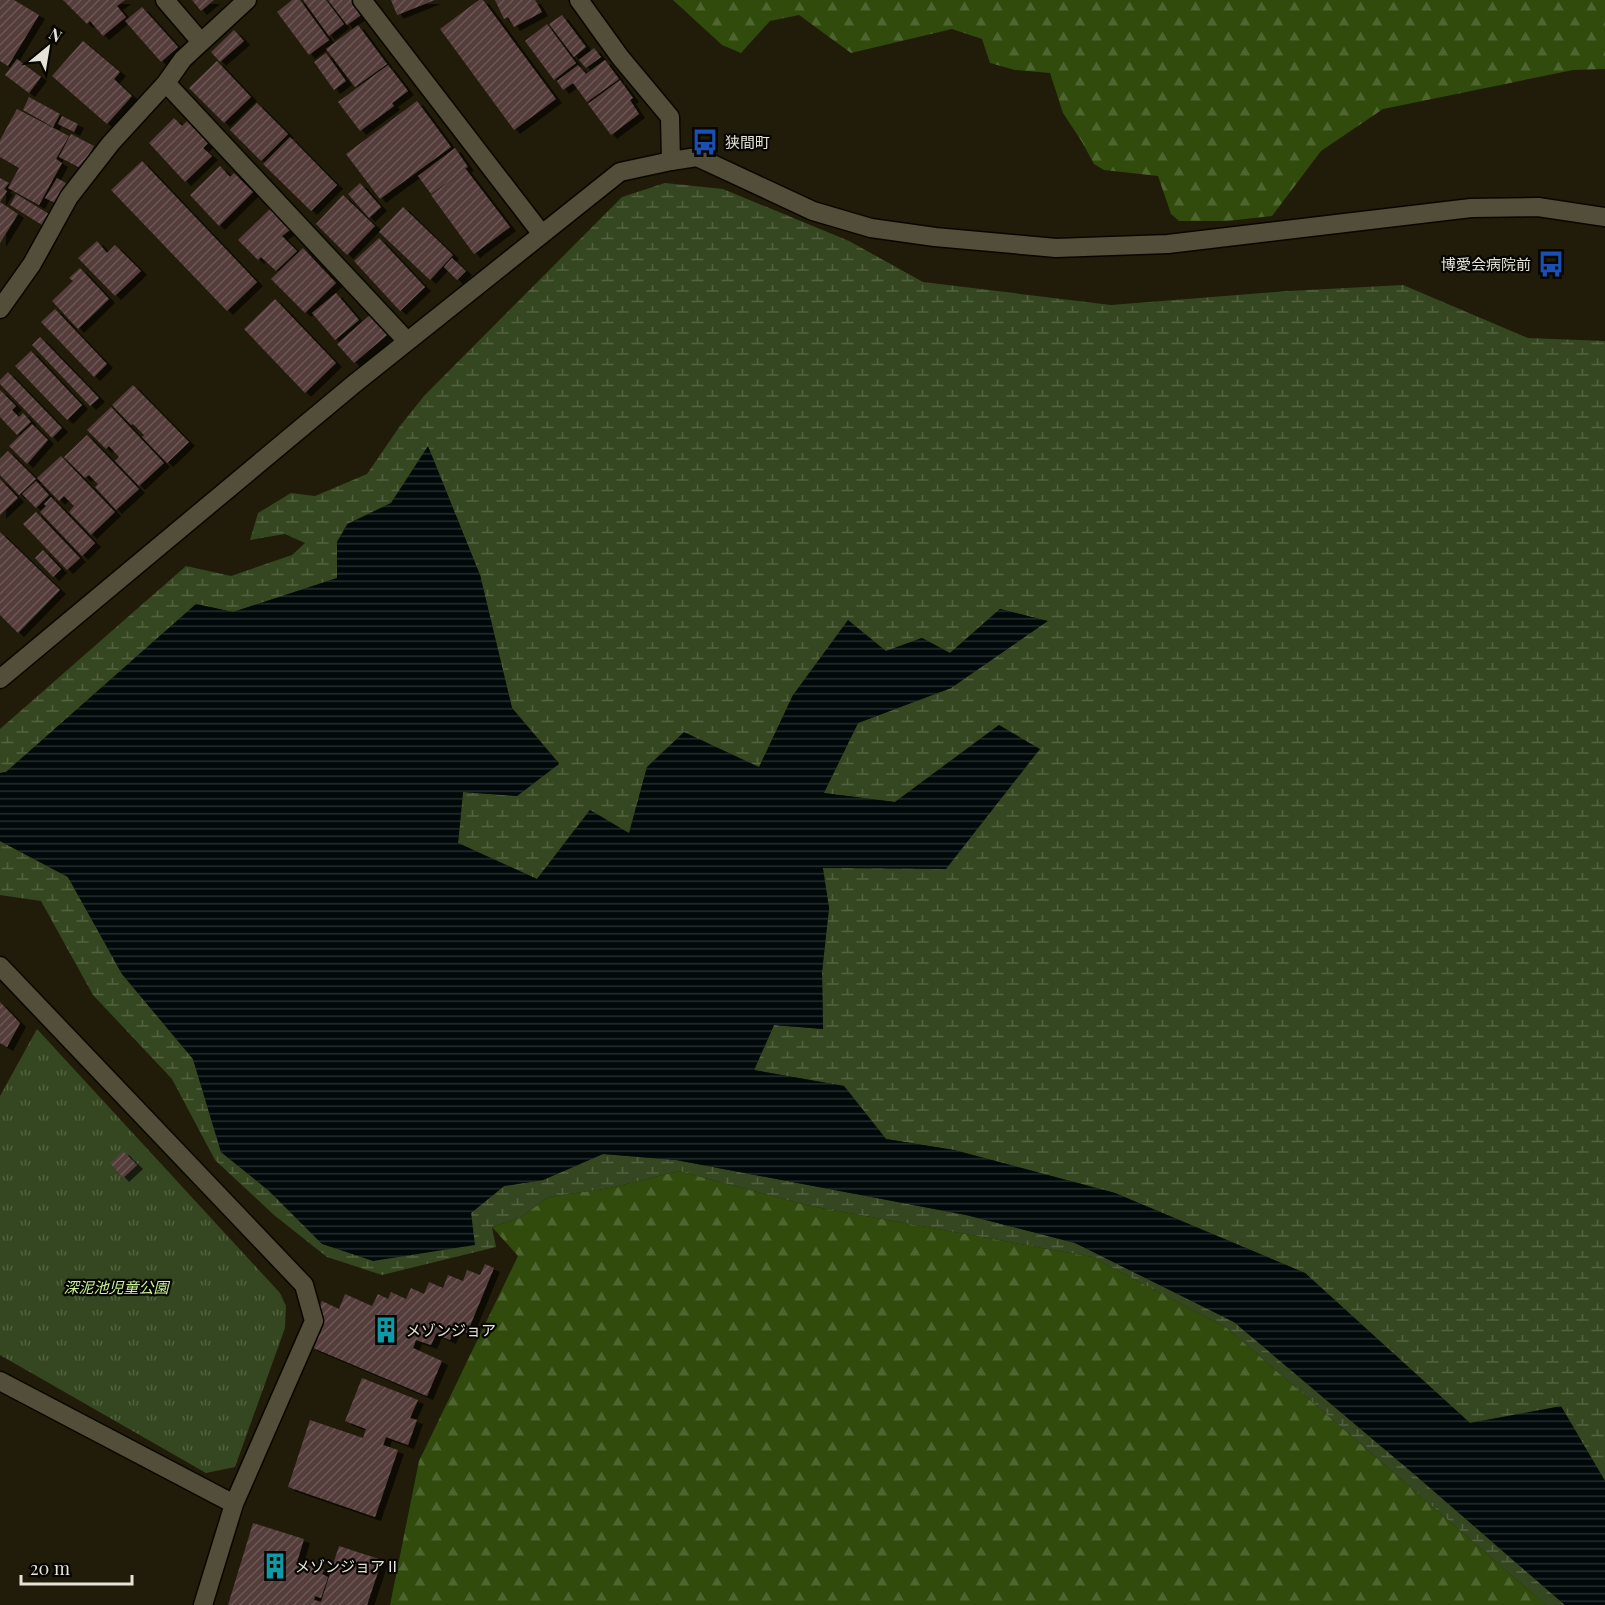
<svg xmlns="http://www.w3.org/2000/svg" width="1605" height="1605" viewBox="0 0 1605 1605" font-family="'Playfair Display','Noto Sans JP',serif">
<style>
.forest{fill:url(#forest-firs)}
.wetland{fill:url(#wetland-marsh)}
.park{fill:url(#park-tufts)}
.water{fill:url(#water-rules)}
.building{fill:url(#building-hatch);filter:url(#shadow)}
.lines{fill:none;stroke-linecap:round;stroke-linejoin:round}
.lane-casing{stroke:#090600;stroke-width:21}
.street-casing{stroke:#090600;stroke-width:21}
.secondary-casing{stroke:#090600;stroke-width:21}
.lane{stroke:#524e39;stroke-width:18}
.street{stroke:#524e39;stroke-width:18}
.secondary{stroke:#524e39;stroke-width:18}
.labels{text-anchor:middle;dominant-baseline:central;stroke-width:4.5;stroke-linejoin:round;paint-order:stroke}
.poi-label{font-size:15px;fill:#e5e3d7;stroke:#080602;text-anchor:start}
.park-label{font-size:15px;font-style:italic;fill:#c7f39b;stroke:#080602}
</style>
<defs>
<pattern id="forest-firs" width="22" height="20" patternUnits="userSpaceOnUse" patternTransform="scale(1.5)"><rect width="22" height="20" fill="#304b0c"/><path d="M5 1l3.5 6h-7zM16 11l3.5 6h-7z" fill="#4e652f"/></pattern>
<pattern id="wetland-marsh" width="20" height="14" patternUnits="userSpaceOnUse" patternTransform="scale(1.5)"><rect width="20" height="14" fill="#354720"/><path d="M1 5h8M5 5V1M11 12h8M15 12V8" fill="none" stroke="#526140"/></pattern>
<pattern id="park-tufts" width="24" height="20" patternUnits="userSpaceOnUse" patternTransform="scale(1.5)"><rect width="24" height="20" fill="#354720"/><path d="M3 7l-1-3M5 7V3M7 7l1-3M15 17l-1-3M17 17v-4M19 17l1-3" fill="none" stroke="#526140"/></pattern>
<pattern id="water-rules" width="6" height="5" patternUnits="userSpaceOnUse" patternTransform="scale(1.5)"><rect width="6" height="5" fill="#01090a"/><path d="M0 2.5h6" fill="none" stroke="#262d2d"/></pattern>
<pattern id="building-hatch" width="6" height="6" patternUnits="userSpaceOnUse" patternTransform="scale(1.5)"><rect width="6" height="6" fill="#543d3b"/><path d="M-1 1l2-2M0 6l6-6M5 7l2-2" fill="none" stroke="#6c5957"/></pattern>
<filter id="shadow"><feDropShadow dx="6" dy="4" stdDeviation="0" flood-color="#0009"/></filter>
</defs>
<rect width="100%" height="100%" fill="#201c09"/>
<path class="forest" d="M673,0h932v69l-32,1 -190,39 -62,42 -49,65 -45,5h-48l-8,-7 -13,-38 -54,-6 -10,-6 -12,-22 -19,-29 -13,-40 -35,-3 -25,-7 -8,-24 -30,-10 -101,24 -52,-38 -29,6 -29,32 -19,-8z
M679,1171l131,35 282,51 135,71 319,277h-1156l29,-144 99,-205 -26,-29 28,-9 28,-21 62,-9z"/>
<path class="wetland" d="M665,183l58,6 126,52 74,41 188,23 178,-14 114,-6 125,53 77,3v1140l-44,-74 -91,16 -165,-150 -190,-80 -161,-43 -68,-11 -42,-53 -90,-16 20,-45 49,4 -1,-57 7,-64 -7,-40h124l53,-143 -104,77 -72,-9 35,-70 93,-35 96,-67 -47,-12 -50,44 -28,-15 -36,13 -93,44 -34,73 -112,-1 -18,67 -39,-24 -53,69 -79,-36 5,-51 54,4 42,-33 -47,-55 -32,-133 -52,-128 -37,56 -44,21 -10,18v36l-104,34 -37,-8 -190,168 -6,1v-44l186,-163 45,10 61,-21 13,-12 -20,-9 -35,6 8,-27 33,-20 24,3 52,-22 33,-48 24,-30 198,-199z
M0,841l68,36 54,97 71,85 28,93 47,38 206,55 -3,-32 33,-27 39,-6 60,-26 73,6 290,55 109,28 159,79 180,152 151,131h-19l-319,-277 -135,-71 -282,-51 -131,-35 -69,17 -62,9 -28,21 -28,9 4,20 -114,28 -55,-18 -53,-42 -59,-55 -43,-81 -79,-84 -52,-94 -41,-6z"/>
<path class="park" d="M37,1029l243,264 6,13 -1,22 -50,139 -29,6 -206,-118v-259z"/>
<path class="water" d="M428,446l52,129 32,133 47,56 -42,32 -54,-4 -5,51 79,36 53,-69 39,23 18,-66 37,-35 75,35 34,-72 55,-75 38,31 36,-13 28,15 50,-44 48,12 -97,67 -93,35 -34,70 71,9 104,-77 41,24 -94,120 -123,-1 6,40 -7,64 1,57 -49,-4 -20,45 90,16 42,53 68,11 161,43 190,80 165,150 91,-17 44,75v124h-40l-151,-131 -180,-152 -159,-79 -109,-28 -290,-55 -73,-6 -60,26 -39,6 -33,27 4,32 -102,16 -51,-17 -54,-54 -47,-38 -28,-93 -71,-85 -54,-97 -68,-36v-68l6,-1 190,-168 37,8 104,-34v-36l11,-18 43,-21z"/>
<path class="building" d="M0,0h14l25,15 -31,51 -8,-5z
M63,0h62l-8,6 9,11 -23,19 -13,-15 -3,3z
M192,0h22l-13,11z
M292,0h8l29,40 -20,15 -32,-43z
M303,0h23l18,24 -15,12z
M328,0h27l9,13 -17,12z
M391,0h44l-38,15z
M479,0h4l73,99 -42,31 -74,-101z
M495,0h40l7,12 -28,15 -6,-10 -4,2z
M142,7l36,40 -17,15 -36,-41z
M562,15l24,32 -12,10 -25,-33z
M547,24l29,39 -22,17 -29,-39z
M358,25l29,39 -32,23 -29,-38z
M234,30l10,11 -24,21 -9,-10z
M83,41l37,31 -6,7 18,17 -25,28 -55,-48z
M594,48l7,9 -15,11 -7,-8z
M326,53l20,28 -12,9 -20,-28z
M17,59l24,18 -12,16 -24,-18z
M605,60l14,19 -32,23 -14,-19 -10,7 -6,-9 21,-16 8,9z
M217,61l34,36 -27,26 -35,-35z
M388,65l20,26 -16,12 2,3 -34,25 -22,-29z
M620,80l13,18 -3,2 9,14 -28,21 -23,-31z
M29,97l31,17 -7,13 -30,-17z
M417,101l34,46 -71,52 -34,-45z
M257,103l31,31 -27,27 -31,-31z
M17,109l52,27 -13,23 6,4 -23,42 -31,-17 11,-20 -19,-11v-17z
M62,116l16,8 -4,8 -16,-8z
M174,118l8,8 5,-5 21,22 -5,5 9,8 -27,26 -36,-39z
M71,134l23,12 -12,23 -23,-12z
M290,137l47,48 -26,26 -48,-47z
M455,148l13,19 -3,1 45,59 -36,27 -43,-59 29,-21 -29,20 -13,-18z
M142,161l115,121 -30,29 -116,-121z
M220,166l10,11 4,-4 19,19 -34,34 -29,-31z
M0,178l9,5 -5,6 3,2 -7,11 18,12 -18,29z
M57,178l14,8 -10,20 -16,-8z
M360,183l21,24 -12,11 -21,-24z
M16,194l33,20 -7,11 -32,-20z
M343,195l32,31 -28,29 -31,-31z
M403,207l50,48 -23,25 -51,-48z
M270,209l20,21 -8,6 15,15 -21,20 -15,-14 -3,3 -20,-20z
M379,238l46,49 -25,24 -46,-50z
M97,241l10,12 8,-8 26,26 -26,25 -37,-38z
M303,248l33,35 -31,30 -34,-34z
M452,258l14,13 -9,9 -13,-13z
M80,268l29,31 -31,30 -26,-28 21,-20 -4,-3z
M336,293l23,27 -24,20 -23,-27z
M275,299l61,64 -31,30 -61,-64z
M55,309l52,55 -13,13 -53,-55z
M370,315l17,20 -33,28 -17,-19z
M40,337l59,61 -9,8 -58,-61z
M31,351l51,54 -15,15 -52,-54z
M8,372l54,56 -10,10 -52,-54v-4z
M133,385l56,57 -22,21 -25,-26 2,-2 -11,-11 -2,1 -19,-20z
M0,390l16,16 -4,4 7,7 4,-4 8,9 -14,13 -17,-18z
M111,407l53,56 -25,23 -24,-25 4,-4 -10,-11 -3,3 -19,-19z
M32,424l16,16 -21,24 -18,-18z
M87,435l52,54 -23,21 -21,-23 3,-3 -9,-9 -4,3 -21,-21z
M8,451l28,28 -17,16 -19,-20v-16z
M61,456l54,56 -24,23 -22,-23 5,-6 -10,-10 -5,5 -22,-23z
M0,479l18,19 -18,17z
M36,481l13,14 -13,13 -14,-14z
M51,497l44,46 -13,13 -42,-44 6,-6 -2,-2z
M36,512l44,46 -13,12 -44,-46z
M0,532l60,58 -42,43 -18,-18z
M43,550l18,19 -8,8 -18,-19z
M0,1002l20,21 -13,24 -7,-4z
M123,1151l14,14 -14,13 -13,-15z
M485,1264l9,4 -27,65 -12,-5 -5,12 -14,-6 -5,11 -15,-5 -3,8 29,13 -15,35 -116,-49 12,-28 -8,-3 7,-15 17,8 6,-15 27,12 6,-12 10,5 3,-7 15,7 5,-11 13,6 5,-12 14,6 5,-13 15,6 4,-11 13,5z
M362,1378l56,22 -8,18 7,2 -9,25 -22,-8 -3,8 15,5 -23,67 -87,-30 22,-67 53,18 3,-9 -21,-8z
M253,1523l51,16 -7,23 27,8 -2,4 6,3 -7,21 -6,-2 -1,4 7,2 18,-56 43,14 -15,45h-139z"/>
<g class="lines">
<g class="lane-casing">
<path id="lane" d="M165,0l36,42
M579,0l41,57 50,60 1,44
M166,83l241,258
M0,309l32,-45 37,-67 42,-54 55,-60 17,-24 64,-59"/>
</g>
<g class="street-casing">
<path id="street" d="M362,0l179,233
M0,966l304,319 10,36 -80,183 -31,101
M0,1381l234,123"/>
</g>
<g class="secondary-casing">
<path id="secondary" d="M0,679l354,-295 266,-212 51,-11 26,-4 116,54 58,17 64,9 121,11 112,-4 303,-36 67,-1 67,10"/>
</g>
<use href="#lane" class="lane"/>
<use href="#street" class="street"/>
<use href="#secondary" class="secondary"/>
</g>
<defs>
<g id="bus-bare" transform="scale(2.07)"><path d="M-5-6H5V4H4V6H2V4H-2V6H-4V4H-5ZM-3.5-4V0h7V-4ZM-3.5 1.2v1.5H-2V1.2ZM2 1.2v1.5H3.5V1.2Z" fill="#1a4fb4" stroke="#080602" stroke-width="2.5" paint-order="stroke"/></g>
<g id="building-bare" transform="scale(2.07)"><path d="M-4-6H4V6H1V3H-1V6H-4ZM-2.5-4.3h1.7v1.8h-1.7ZM.8-4.3h1.7v1.8H.8ZM-2.5-1h1.7V.8h-1.7ZM.8-1h1.7V.8H.8Z" fill="#0f9aa8" stroke="#080602" stroke-width="2.5" paint-order="stroke"/></g>
</defs>
<g fill-rule="evenodd">
<use href="#bus-bare" x="705" y="142"/>
<use href="#bus-bare" x="1551" y="264"/>
<use href="#building-bare" x="386" y="1330"/>
<use href="#building-bare" x="275" y="1566"/>
</g>
<g class="labels">
<g class="poi-label">
<text x="725" y="142">狭間町</text>
<text x="1531" y="264" text-anchor="end">博愛会病院前</text>
<text x="406" y="1330">メゾンジョア</text>
<text x="295" y="1566">メゾンジョアⅡ</text>
</g>
<g class="park-label">
<text x="116" y="1287">深泥池児童公園</text>
</g>
</g>
<g transform="translate(48 48) rotate(30)" stroke="#080602" stroke-width="4.5" paint-order="stroke">
<path d="M0-4.5L10 22L0 15L-10 22Z" fill="#e5e3d7"/>
<text y="-9" font-size="16" font-weight="bold" text-anchor="middle" fill="#e5e3d7">N</text>
</g>
<path d="M21 1575v9h111v-9" fill="none" stroke="#e5e3d7" stroke-width="3"/>
<text x="30" y="1575" font-size="18" fill="#e5e3d7" stroke="#080602" stroke-width="4.5" paint-order="stroke">20 m</text>
</svg>
